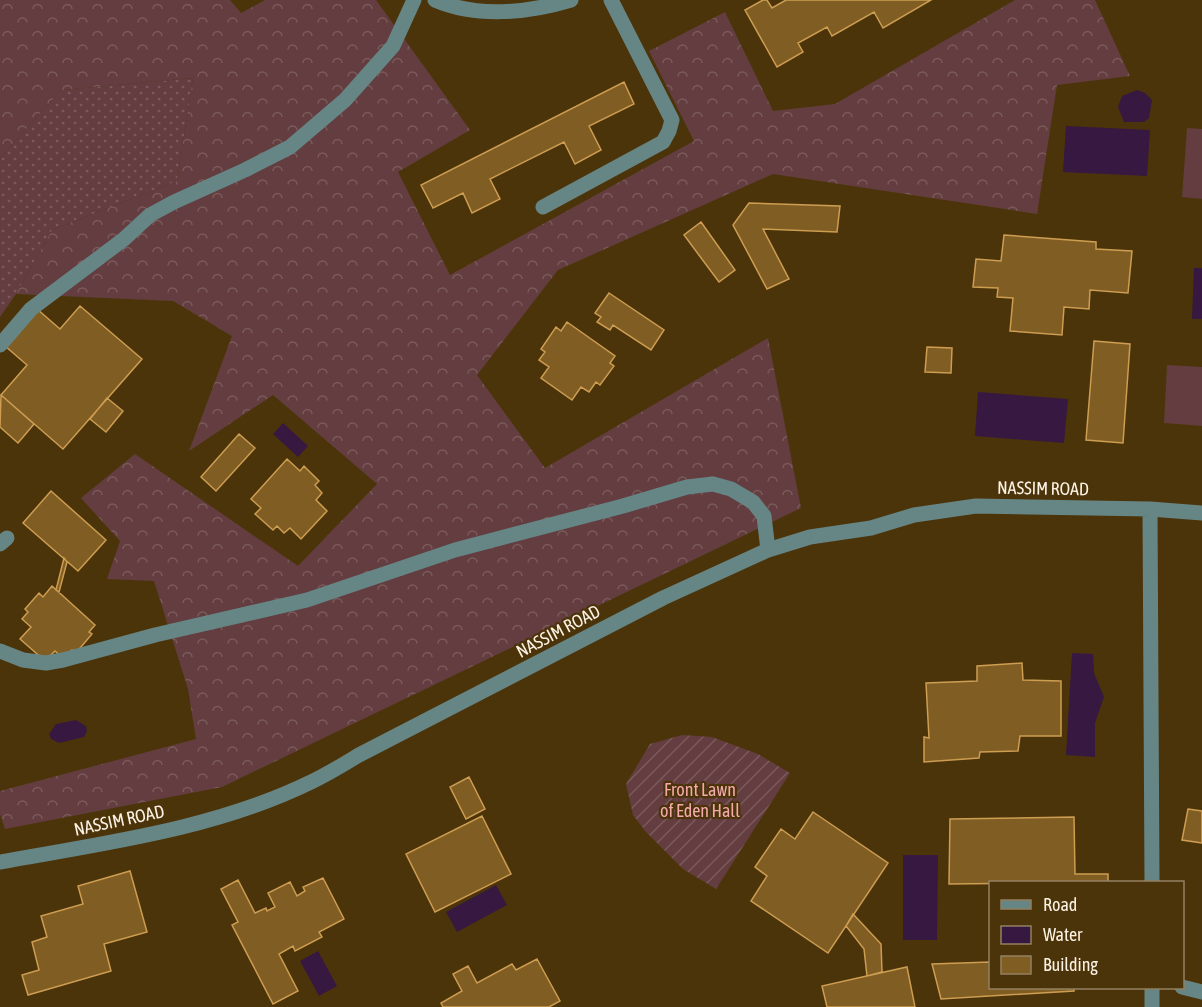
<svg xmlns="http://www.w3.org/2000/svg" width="1202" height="1007" viewBox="0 0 1202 1007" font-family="'Asap Condensed',sans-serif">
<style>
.grass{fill:url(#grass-dots)}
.forest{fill:url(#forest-crowns)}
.park{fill:#633d3f}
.garden{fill:url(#garden-furrows)}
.water{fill:#371841}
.building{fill:#805d23;stroke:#cd9d52;stroke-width:1.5}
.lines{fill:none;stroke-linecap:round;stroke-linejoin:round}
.minor{stroke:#668686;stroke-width:15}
.labels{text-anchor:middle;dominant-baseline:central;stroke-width:4.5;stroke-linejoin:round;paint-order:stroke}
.street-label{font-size:18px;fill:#fcf2e4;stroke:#4c340a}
.park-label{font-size:18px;fill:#f4aaad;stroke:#4c340a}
</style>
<defs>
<pattern id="grass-dots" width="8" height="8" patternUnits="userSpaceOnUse" patternTransform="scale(1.5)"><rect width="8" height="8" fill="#633d3f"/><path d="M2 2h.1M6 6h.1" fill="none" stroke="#7a5a5b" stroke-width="1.8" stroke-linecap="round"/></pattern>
<pattern id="forest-crowns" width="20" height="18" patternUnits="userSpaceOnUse" patternTransform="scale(1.5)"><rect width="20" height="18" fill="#633d3f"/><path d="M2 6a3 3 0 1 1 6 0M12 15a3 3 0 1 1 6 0" fill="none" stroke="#7a5a5b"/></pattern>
<pattern id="garden-furrows" width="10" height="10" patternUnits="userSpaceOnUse" patternTransform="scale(1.5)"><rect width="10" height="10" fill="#633d3f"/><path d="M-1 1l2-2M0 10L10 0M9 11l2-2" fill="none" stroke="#7a5a5b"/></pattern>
</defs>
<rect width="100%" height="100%" fill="#4c340a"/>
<path class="grass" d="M193,78l-16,103 -125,49 -36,64 -16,23v-159l61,-68z"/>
<path class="forest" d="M0,0h230l11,13 24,-13h111l94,130 -72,42 52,103 244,-134 -45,-90 76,-39 48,99 62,-7 180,-104h80l35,76 -73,9 -20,129 -264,-40 -215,96 -81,105 68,93 223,-130 33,170 -579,279 -217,42 -5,-15v-23l196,-52 -8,-50 -34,-108 -47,-2 13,-38 -39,-43 54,-44 163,112 79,-82 -104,-89 -84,56 43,-115 -59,-35 -157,-7 36,-64 125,-49 16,-103 -132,12 -61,68z"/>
<path class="park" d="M1187,128l15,1v70l-20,-2z
M1167,365l35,2v59l-38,-3z"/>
<path class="garden" d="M682,735l30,2 46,17 32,19 -74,116 -33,-20 -37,-37 -13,-17 -7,-31 24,-40z"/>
<path class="water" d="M1137,90l8,3 7,7 -3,18 -5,4h-20l-6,-15 4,-11z
M1066,126l84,4 -3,46 -84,-4z
M1194,268h8v51h-10z
M978,392l90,7 -4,44 -89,-7z
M283,423l25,23 -10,11 -25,-23z
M1072,653l21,1 1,19 10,24 -9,26v34l-29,-2z
M76,720l10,6 1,5 -3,6 -25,6 -8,-4 -2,-5 7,-10z
M903,855h35l-1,85h-34z
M496,885l11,20 -50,27 -11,-20z
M318,951l19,35 -18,10 -19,-35z"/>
<path class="building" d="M763,0h4l5,8 14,-8h145l-48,28 -9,-16 -42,24 -5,-9 -29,16 5,9 -26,15 -32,-57z
M624,82l10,22 -45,22 12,24 -26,14 -11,-22 -74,37 10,20 -28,14 -9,-20 -30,15 -12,-23z
M749,203l91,3 -3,26 -74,-3 26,50 -22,10 -34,-64z
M701,222l34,48 -16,12 -35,-47z
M1004,235l92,7v7l36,2 -4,42 -38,-3 -1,19 -25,-2 -2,28 -52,-4 3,-33 -16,-1 1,-9 -25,-1 3,-28 25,2z
M609,293l55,37 -13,20 -38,-25 -3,5 -13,-8 4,-5 -6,-4z
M80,306l62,53 -79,90 -62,-54 26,-30 -22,-19 32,-37 23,20z
M567,322l48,34 -5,7 4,3 -14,19 -4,-3 -7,10 -8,-5 -9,13 -31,-22 8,-11 -10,-7 6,-8 -4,-3 15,-22 5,4z
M1094,341l36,3 -7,99 -37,-3z
M927,347l25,1 -1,25 -26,-1z
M1,395l33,29 -16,19 -18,-16z
M107,398l16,13 -17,21 -16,-13z
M239,434l16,14 -39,43 -15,-14z
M287,459l13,12 4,-5 15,15 -4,4 7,8 -6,7 11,11 -26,28 -11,-11 -6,5 -7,-7 -4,4 -18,-16 6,-6 -10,-9z
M51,491l55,49 -28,31 -55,-48z
M64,558l3,4 -8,30 -3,-2z
M52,586l43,39 -6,7 3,2 -16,19 -4,-3 -8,9 -9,-8 -10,10 -25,-22 11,-12 -9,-8 6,-7 -3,-3 14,-16 4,4z
M1022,663l1,17 38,1v55h-41l-2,15 -38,1 -1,6 -55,4v-25l5,1 -3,-55 51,-2v-15z
M469,777l16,32 -19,10 -16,-32z
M1188,809l14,2v32l-20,-3z
M813,812l75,51 -60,90 -77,-52 16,-25 -12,-9 26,-38 14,10z
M482,816l29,58 -76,38 -29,-58z
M1074,817l1,57h33v8l-159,2 1,-65z
M130,871l17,61 -43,12 7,27 -83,24 -6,-20 17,-5 -7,-28 15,-5 -6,-21 42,-12 -5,-18z
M323,878l21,41 -25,13 3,5 -27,14 -2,-5 -14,8 19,37 -25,13 -41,-79 6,-3 -17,-33 17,-9 17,33 11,-5 1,3 8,-4 -7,-14 22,-11 7,14 8,-5 -2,-4z
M853,914l28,30 1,28 -15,4 -3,-27 -18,-23z
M537,959l23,42 -11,6h-106l-2,-4 21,-12 -9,-17 15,-8 9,17 35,-19 4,6z
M990,962v26h84v3l-133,8 -9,-35z
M907,967l8,40h-88l-5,-21z"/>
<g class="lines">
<path class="minor" d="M435,0c42,18 93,13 136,0
M543,207l120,-65 6,-11 3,-11 -61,-120
M0,345l31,-36 93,-70 26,-24 24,-13 71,-32 45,-23 55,-47 48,-54 21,-46
M1150,509l2,373
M0,544l7,-6
M0,651l23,9 23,3 17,-3 92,-25 152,-35 148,-50 168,-44 64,-19 26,-3 18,5 22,13 11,14 4,34
M0,862c105,-19 215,-33 311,-80 17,-8 33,-18 48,-27l304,-157 105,-48 42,-13 61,-9 43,-13 62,-9 174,3 52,4
M1182,987l20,5
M1152,988v19"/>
</g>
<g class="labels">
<g class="street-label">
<text transform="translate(1043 488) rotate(1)">NASSIM ROAD</text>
<text transform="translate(558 631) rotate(-28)">NASSIM ROAD</text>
<text transform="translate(119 820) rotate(-12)">NASSIM ROAD</text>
</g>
<g class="park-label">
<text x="700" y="789">Front Lawn<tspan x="700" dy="21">of Eden Hall</tspan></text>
</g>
</g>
<rect x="989" y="881" width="195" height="108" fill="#4c340a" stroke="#928061" stroke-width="1.5"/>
<rect x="1001" y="900" width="30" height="9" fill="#668686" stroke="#928061" stroke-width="1.5"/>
<text x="1043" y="911" font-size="18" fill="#fcf2e4">Road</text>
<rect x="1001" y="926" width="30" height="18" fill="#371841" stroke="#928061" stroke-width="1.5"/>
<text x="1043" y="941" font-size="18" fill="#fcf2e4">Water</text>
<rect x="1001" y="956" width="30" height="18" fill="#805d23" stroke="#928061" stroke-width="1.5"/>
<text x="1043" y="971" font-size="18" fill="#fcf2e4">Building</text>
</svg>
